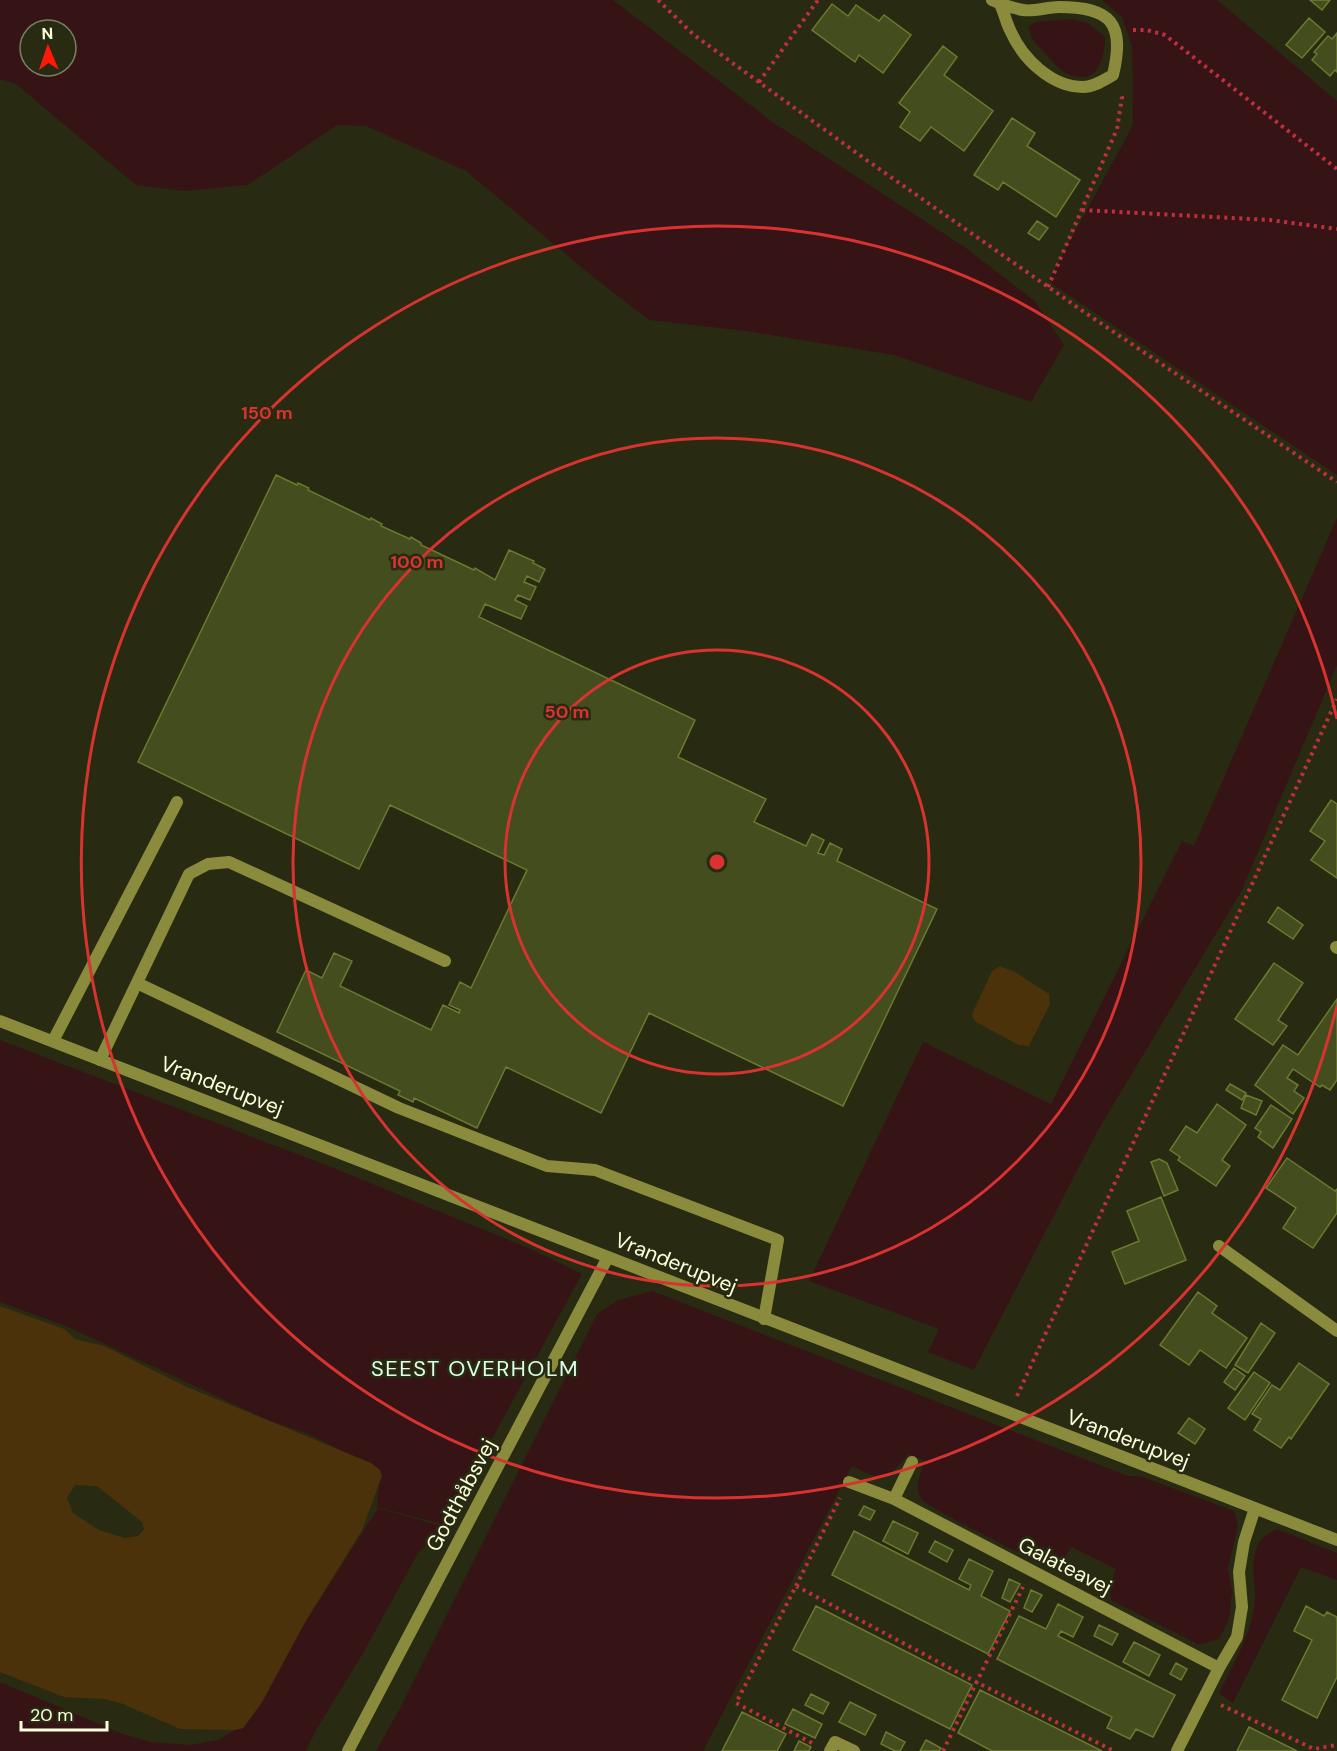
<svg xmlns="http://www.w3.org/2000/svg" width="1337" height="1751" viewBox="0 0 1337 1751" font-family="'DM Sans',sans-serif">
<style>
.green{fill:#361416;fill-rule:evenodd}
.water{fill:#4b320b;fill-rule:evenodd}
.building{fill:#444d1d;stroke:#6c792f;stroke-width:1.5}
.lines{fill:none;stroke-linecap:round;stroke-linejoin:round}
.path{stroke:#bf303d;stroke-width:4;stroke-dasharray:3 4.5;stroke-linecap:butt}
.service{stroke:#8a8b3c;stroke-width:12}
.minor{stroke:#8a8b3c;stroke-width:12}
.ring{fill:none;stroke:#d83331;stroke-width:3}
.labels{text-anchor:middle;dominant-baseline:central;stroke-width:5;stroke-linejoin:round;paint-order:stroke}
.street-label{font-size:21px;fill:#fcffdb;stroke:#282b11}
.neighbourhood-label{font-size:22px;letter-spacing:1.5px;fill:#ddffe9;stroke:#282b11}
.centre{fill:#d83331;stroke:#282b11;stroke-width:3}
.ring-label{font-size:18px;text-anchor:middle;font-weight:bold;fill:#d83331;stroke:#282b11;stroke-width:5;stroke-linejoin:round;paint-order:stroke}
</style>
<rect width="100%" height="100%" fill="#282b11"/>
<path class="green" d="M0,0h613l161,123 189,123 72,55 29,44 -33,57 -137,-47 -148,-24 -97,-11 -57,-44 -126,-105 -100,-45 -29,-1 -89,60 -64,6 -48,-6 -120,-101 -16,-5zM30,30h36v36h-36z
M1102,0h115l120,101v374l-285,-191 -2,-6 83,-153 -1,-78 -10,-30z
M1071,19l17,4 17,14c0,18 -6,47 -32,39 -12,-3 -20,-14 -28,-23 -8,-8 -16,-15 -16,-27l7,-4z
M1337,518v147l-96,227 -143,238 -124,240 -46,-18 11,-23 -130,-48 114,-239 128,62 131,-263 12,5z
M0,1040l336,129 197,81 49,24 -137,251 -68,-18 3,-36 -71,-37 -39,-13 -204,-95 -66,-24z
M652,1291l476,185h12l94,35 4,15 -10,42 4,23 -3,29 -10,19 -20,6 -88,-45 -1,-14 6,-17 -45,-22 -9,16c-3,1 -10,3 -13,3 -10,-2 -119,-58 -126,-65 -10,-11 -3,-28 2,-40l-17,-7c-21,27 -25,28 -56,12l-149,285h-327l24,-43 197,-394 21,-14z
M378,1508l67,19 -27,26 -56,102 -46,75 -10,21h-306v-69l120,51 30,9 40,3 28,-5 17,-10 8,-2 18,-24 43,-80z
M1277,1529l60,24v27l-36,-13 -68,136 -14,-10c15,-30 34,-61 36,-95 0,-18 -5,-33 2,-51 3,-9 11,-14 20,-18z"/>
<path class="water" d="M1000,966l15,6 34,22 1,10 -21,42 -10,-1 -43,-23 -3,-4 -1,-4 20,-43z
M0,1306l64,23 11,10 29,7 81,40 186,77 9,7 2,6 -20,54 -58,94 -43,80 -18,24 -8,2 -55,-1 -57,-25 -18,-5 -41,-2 -64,-25zM75,1485l22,1 45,36 2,7 -6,7 -13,2 -26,-8 -26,-17 -6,-15z"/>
<path class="building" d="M1310,0h20l-8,10z
M832,4l16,12 8,-11 23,16 5,-6 27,20 -28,38 -24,-18 -4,7 -43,-32z
M1309,18l16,14 -23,26 -16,-13z
M1337,33v39l-2,-2 -5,6 -18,-16 5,-6 -3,-2 14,-16 4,3z
M943,46l14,11 -13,18 49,36 -29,40 -33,-24 -11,14 -20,-14 10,-15 -11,-9z
M1012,118l23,15 -8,13 53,34 -24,37 -53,-35 -5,8 -24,-15z
M1037,221l11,7 -9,12 -11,-7z
M276,475l21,10 1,-2 11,5 -1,2 62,30 1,-2 11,6 -1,2 29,13 1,-2 10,6v2l53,25 1,-2 20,12 14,-30 25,11 -1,2 12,6 -6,13 -12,-6 -3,6 12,5 -6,13 -12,-5 -3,5 12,6 -6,13 -36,-15 -6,13 216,103 -17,37 88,42 -12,23 52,24 6,-12 12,6 -6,13 6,2 6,-12 12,6 -5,12 100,48 -94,197 -194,-93 -48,100 -95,-46 -29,61 -63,-30 -1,4 -15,-7 2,-4 -123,-59 29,-62 16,8 12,-25 18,8 -12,25 91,44 12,-25 16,8 1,-3 -11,-5 11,-23 11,6 56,-118 -137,-65 -31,64 -221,-107z
M1331,800l6,4v74l-26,-18 14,-19 -15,-10z
M1278,907l25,18 -10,14 -25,-17z
M1274,963l29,20 -25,37 9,6 -14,19 -38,-26z
M1337,999v81l-7,10 -8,-5 -2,2 -27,-18 -6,9 11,7 -4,6 10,7 -11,16 -38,-29 28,-40 15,10z
M1230,1084l16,9 -4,7 -16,-10z
M1246,1095l16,6 -6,14 -15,-7z
M1217,1104l29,21 -24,35 8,6 -14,20 -38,-26 2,-3 -10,-7 16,-24 11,7z
M1271,1105l21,14 -19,29 -15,-11 3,-5 -6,-4z
M1287,1158l48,33 2,-2v24l-24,35 -30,-20 13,-20 -30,-20z
M1159,1159l8,4 11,27 -14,6 -13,-34z
M1161,1197l25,63 -61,24 -13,-32 27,-11 -12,-30z
M1198,1292l19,14 -5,7 35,25 -21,30 -26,-18 -11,15 -29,-20z
M1261,1323l14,10 -27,40 -13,-8z
M1299,1363l30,21 -38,55 -2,-2 -8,11 -27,-18 7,-11 -9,-5 20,-29 8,5z
M1234,1368l11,8 -10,14 -11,-8z
M1254,1372l16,11 -25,37 -17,-12z
M1189,1418l16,11 -10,15 -17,-11z
M864,1506l11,5 -5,9 -11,-5z
M893,1521l25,12 -10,21 -25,-13z
M854,1531l115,59 2,-5 -12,-6 10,-20 24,12 -12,25 29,15 -22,43 -156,-79z
M935,1541l18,9 -6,12 -18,-10z
M1009,1579l11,5 -10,18 -8,-4z
M1031,1590l11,5 -10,17 -8,-4z
M1058,1604l25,13 -10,20 -12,-6 -3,5 117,59 -22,42 -17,-8 -6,10 -23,-11 5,-11 -115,-58 22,-43 27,13z
M816,1606l156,79 -22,44 -157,-79z
M1306,1606l18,10 3,-4 10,5v60l-20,41 -35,-18 30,-60 -18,-9z
M1099,1625l19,9 -6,11 -18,-9z
M1134,1642l26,13 -11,21 -26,-14z
M1176,1663l11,6 -6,11 -11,-6z
M980,1690l122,61h-110l-34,-18z
M811,1694l18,9 -6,11 -18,-9z
M850,1702l26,13 -11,20 -26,-13z
M793,1709l29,15 -7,14 -30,-14z
M742,1712l44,22 -9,17h-55z
M1249,1727l48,24h-60z
M886,1732l19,10 -5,9h-5l-14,-7z
M926,1740l15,8 -2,3h-19z
M799,1741l12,6 -2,4h-15z"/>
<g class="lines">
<path class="path" d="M658,0l36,35 171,124 222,155 250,168
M1133,30h14l18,5 172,134
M759,82l59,-82
M1082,210l188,10 67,9
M1048,287l69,-158 5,-32 -2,-4
M1017,1396l320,-697
M796,1586l44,-88
M1221,1705l93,44 23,-4
M812,1743l-76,-40 60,-117 180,96 138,69
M943,1751l80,-164"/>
<path class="service" d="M137,983l262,125 148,58 48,4 183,70 -14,79
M53,1041l124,-239
M100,1060l89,-186 19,-10 21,-2 216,99"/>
<path class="minor" d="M992,0c9,4 20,8 31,10 11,2 24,-3 36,-3 53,0 66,17 54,68 -9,5 -19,12 -30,12 -32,0 -61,-29 -73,-57 -4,-8 -6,-18 -10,-26
M1336,947l1,1
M0,1021l1337,519
M1219,1246l118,85
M849,1482l45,17 325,169
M894,1499l18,-37
M348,1751l260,-494
M830,1751l5,-9 19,9
M1177,1751l42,-83 18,-31 5,-30 -3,-35 5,-30 11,-34"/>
</g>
<g class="ring">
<circle cx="717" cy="862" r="212"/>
<circle cx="717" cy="862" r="424"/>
<path d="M1337 1005A636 636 0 1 1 1337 719"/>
</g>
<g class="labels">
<g class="street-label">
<text transform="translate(222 1086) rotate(21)">Vranderupvej</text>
<text transform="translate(676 1263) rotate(22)">Vranderupvej</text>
<text transform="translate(1128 1439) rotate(21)">Vranderupvej</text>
<text transform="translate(461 1495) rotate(-62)">Godthåbsvej</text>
<text transform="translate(1065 1566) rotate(27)">Galateavej</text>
</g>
<g class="neighbourhood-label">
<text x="475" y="1368">SEEST OVERHOLM</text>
</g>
</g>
<circle cx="717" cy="862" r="9" class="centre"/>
<g class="ring-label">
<text x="267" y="419">150 m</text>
<text x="417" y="568">100 m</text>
<text x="567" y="718">50 m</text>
</g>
<g transform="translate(48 48) rotate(358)"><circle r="28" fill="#282b11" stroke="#7d8062" stroke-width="1.5"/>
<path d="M0-4.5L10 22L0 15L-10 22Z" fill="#ff1907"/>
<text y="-9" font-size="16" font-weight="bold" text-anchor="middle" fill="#fcffdb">N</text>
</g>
<path d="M21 1721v9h86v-9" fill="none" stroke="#fcffdb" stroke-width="3"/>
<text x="30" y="1721" font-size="18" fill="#fcffdb" stroke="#282b11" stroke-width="4.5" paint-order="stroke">20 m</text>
</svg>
